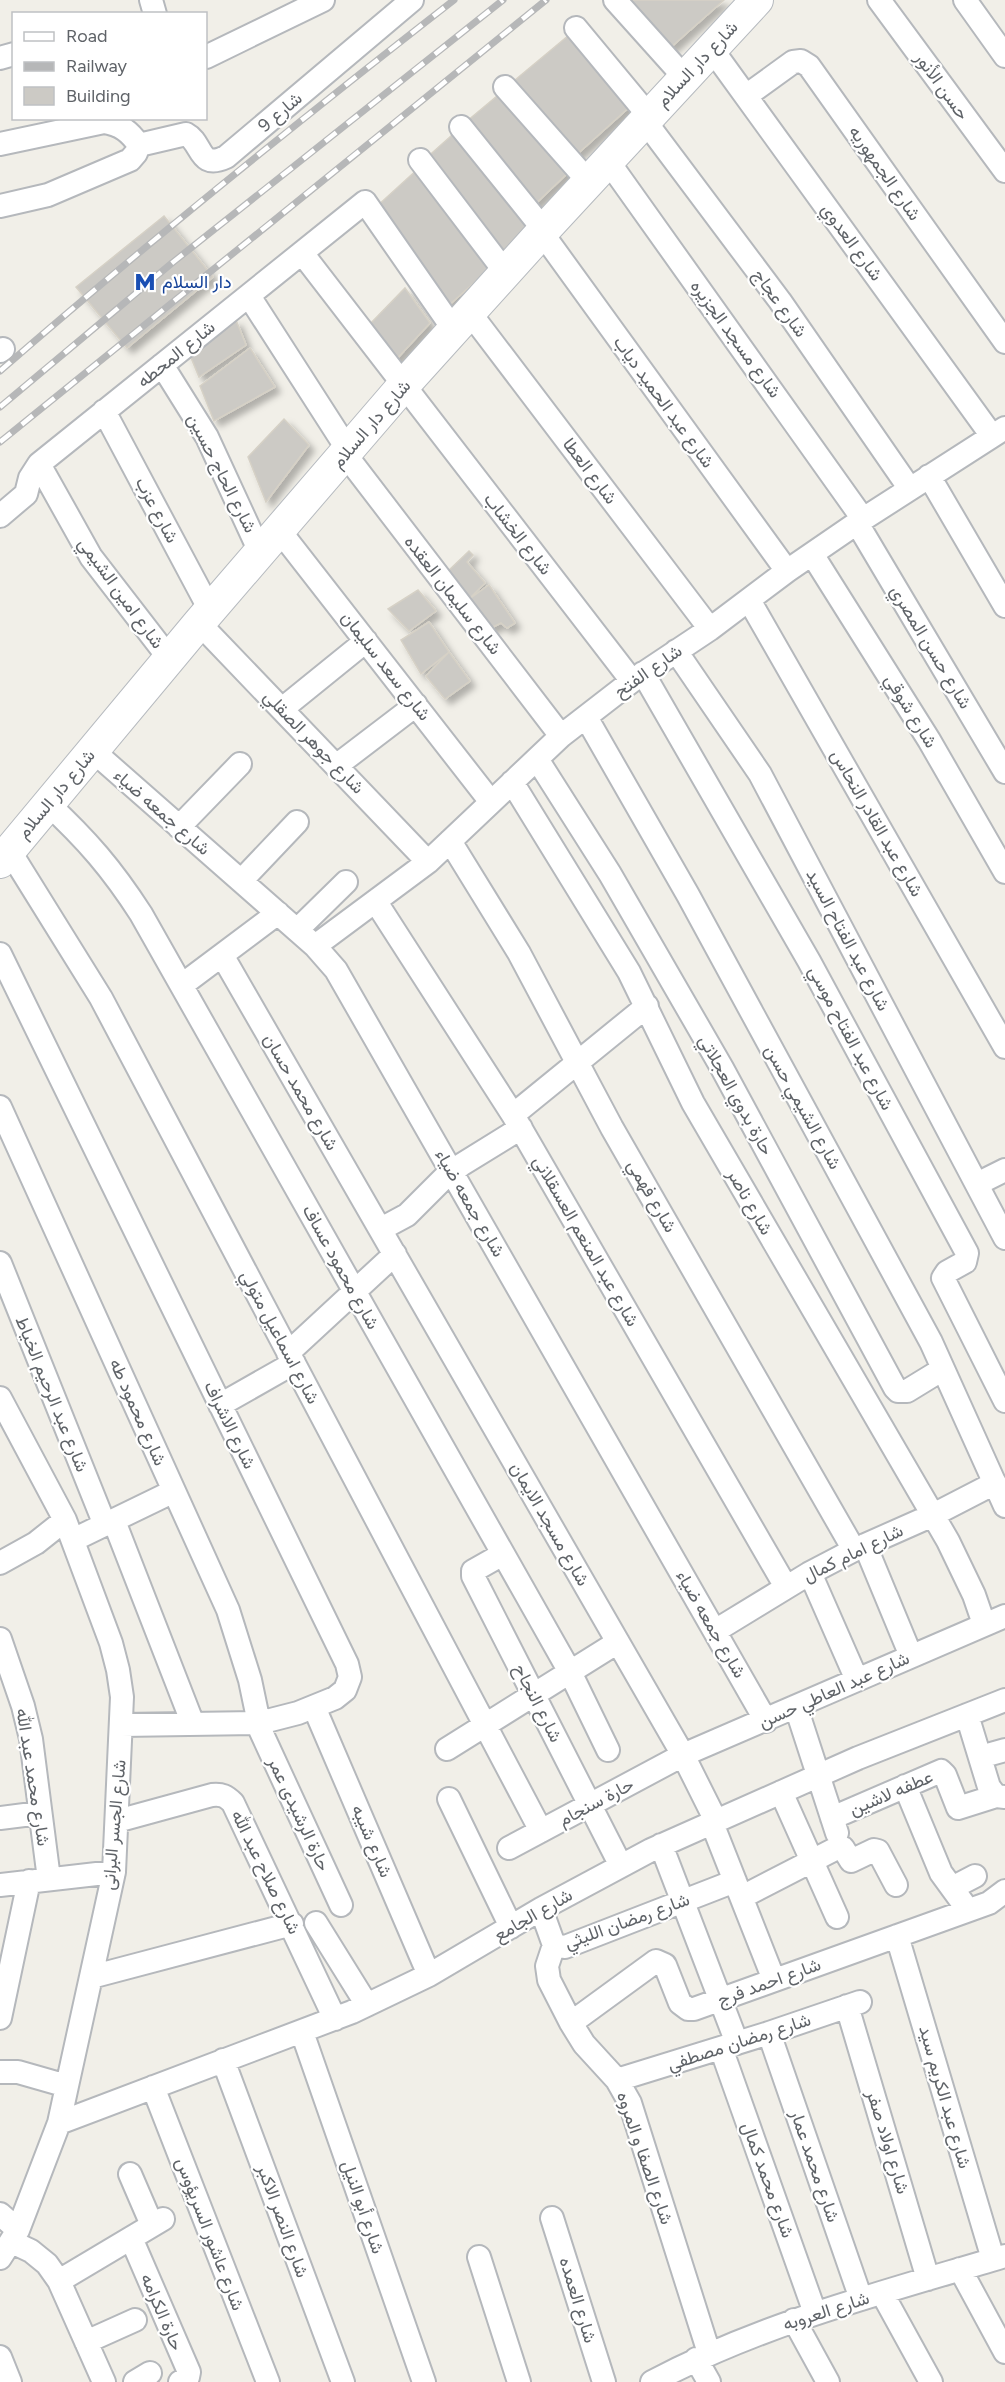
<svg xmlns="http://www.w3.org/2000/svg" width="1005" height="2382" viewBox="0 0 1005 2382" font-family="Figtree,Vazirmatn,sans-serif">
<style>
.building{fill:#cccac5;stroke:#d6d1c6;stroke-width:1.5;filter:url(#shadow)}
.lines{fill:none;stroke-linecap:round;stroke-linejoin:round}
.minor-casing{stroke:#b5b8bc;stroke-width:26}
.secondary-casing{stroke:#b6babf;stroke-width:34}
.minor{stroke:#fff;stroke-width:22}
.secondary{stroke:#fff;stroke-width:32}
.rail-casing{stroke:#b6b7b8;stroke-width:7}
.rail{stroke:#fff;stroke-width:4.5;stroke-dasharray:14;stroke-linecap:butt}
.labels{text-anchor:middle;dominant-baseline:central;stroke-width:4.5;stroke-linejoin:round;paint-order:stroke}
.street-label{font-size:18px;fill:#5f6368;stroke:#fff}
.transit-label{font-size:18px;fill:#164399;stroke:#fff;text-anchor:start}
</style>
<defs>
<filter id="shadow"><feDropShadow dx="5.5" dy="5.5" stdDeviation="3" flood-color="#0004"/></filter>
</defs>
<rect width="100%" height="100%" fill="#f1efe8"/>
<path class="building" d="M624,0h100l-54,48z
M575,30l59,73 -60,54 -65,-72z
M503,91l71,76 -43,41 -64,-87z
M461,127l70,97 -34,34 -73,-98z
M421,166l73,99 -46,41 -72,-99z
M164,216l49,61 -86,71 -51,-61z
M405,288l25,35 -38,41 -26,-36z
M236,320l10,25 -47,32 -12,-29z
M250,348l25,39 -61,34 -14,-35z
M284,419l25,26 -43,57 -18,-45z
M469,551l4,4 -6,7 18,21 -17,17 -20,-29z
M489,585l26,38 -8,5 -6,-5 -12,6 -21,-29z
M418,590l18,21 -27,20 -21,-22z
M429,622l20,30 -28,22 -20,-34z
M449,652l21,29 -25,18 -19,-23z"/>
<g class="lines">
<g class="minor-casing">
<path id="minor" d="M151,0l4,14
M615,0l70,78
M879,0l126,171
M965,0l40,56
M576,28l73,88
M711,48l281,388
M206,57l117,-57
M0,58l14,-4
M505,87l84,95
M746,96l47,-34 8,-1 8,5 196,276
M645,121l135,180 130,188
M461,127l83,103
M0,144l104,-22c17,3 25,9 35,23
M139,145l47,-11c17,9 12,36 40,23l186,-157
M420,160l86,113
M608,161l255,358
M0,206l48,-11 82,-35 6,-7 3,-8
M542,233l245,338
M302,253l330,428
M249,296l99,154
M470,313l240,316
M0,351l3,-2
M162,365l45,72 53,115
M104,411l106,199
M345,454l216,282
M39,464l52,93 78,101
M929,476l76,130
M0,516l26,-22 4,-16 9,-14 326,-262 89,128
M857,523l148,249
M279,530l212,272
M812,554l117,186 76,132
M749,600l256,447
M199,623l229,239
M676,651l84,123 245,464
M643,673l166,288 158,292 -2,9 -18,10 -4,6 62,123
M282,709l84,-68
M586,717l102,178 243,447 74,164
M92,750l223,196 21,24 430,751
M537,759l73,115 112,194 173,320 3,3h9l36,-22
M336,766l80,-61
M512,782l117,190 64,131 255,438 26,54 10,29
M47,803c40,37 65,66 94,111l429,758 38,78
M179,827l61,-63
M450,841l69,112 93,175 242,422
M9,850l92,148 440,833
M241,881l56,-59
M376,902l137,213 273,472
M297,930l49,-48
M315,946l113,-84 133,-126 71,-55 78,-52 77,-58 70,-48 148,-95
M0,954l347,710 3,13 -5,13 -10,8 -37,15 -39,10 -137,2
M222,955l461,800 33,66
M182,985l96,-72
M0,1107l228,503 22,70 9,43
M513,1115l134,-109
M977,1184l28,-14
M381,1229l26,-14 36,-36 18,-14 60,-37
M0,1263l105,262
M288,1353l107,-99
M0,1398l65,122 46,123 7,27 4,27 -8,175 -47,214 -8,37 -41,107 -18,28
M220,1405l74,-42
M114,1521l79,203
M73,1540l101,-49
M865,1545l46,111
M503,1554l-30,17v5l148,290
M0,1563l36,-20 29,-23
M810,1573l47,107
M715,1631l95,-58 44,-23 79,-35 62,-32
M0,1639l23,67 8,33 18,140
M314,1707l115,268
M796,1707l41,126
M967,1715l22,72 7,9 9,1
M257,1723l84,182
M447,1749l171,-107
M980,1757l25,-7
M905,1786l36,87 27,37
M781,1792l56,125
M449,1799l62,128
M0,1818l40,-5
M832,1818l109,-47 4,4 13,33 38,-12
M117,1821l95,-26c10,-1 14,1 21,8l102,216
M712,1823l62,157
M661,1845l76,198
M509,1848l174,-93 322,-139
M0,1885l114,-13
M952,1888l23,-12
M742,1897l97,-50 4,1 8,13 23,-11 4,1 18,34
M541,1909l13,36 11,2 170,-66
M316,1923l51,82
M897,1936l96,323
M554,1945l-7,21 2,14 22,43 13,21 33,36 13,23 79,250
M91,1977l201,-53
M847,2006l81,273
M0,2018l29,-137
M571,2023l85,-62 9,4 15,38 8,6h6l295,-106 16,-12
M302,2032l122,350
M769,2033l92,266
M721,2048l94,265
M223,2060l120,322
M0,2072h18l49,14
M617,2080l152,-47 91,-31
M153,2087l115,295
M59,2123l293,-111 77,-37 112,-66 110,-59 207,-92 147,-58
M130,2174l22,51
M0,2214l18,16
M552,2218l52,164
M131,2238l58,134 -1,5 -8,5
M12,2242l19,9 16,13 12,17 45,101
M479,2257l40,125
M960,2269l45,83
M59,2281l104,-62
M882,2293l49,89
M794,2320l34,62
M86,2342l49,-22
M0,2357l10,25
M696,2359l13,23
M135,2382l15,-9
M652,2382c111,-59 233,-90 353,-126"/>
</g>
<g class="secondary-casing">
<path id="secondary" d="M0,862l199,-239 204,-237 141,-156 213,-230"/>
</g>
<use href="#minor" class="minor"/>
<use href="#secondary" class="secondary"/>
<g class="rail-casing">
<path id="rail" d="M0,371c147,-128 300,-251 454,-371
M0,407l172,-144 331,-263
M0,442l546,-442"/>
</g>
<use href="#rail" class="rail"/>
</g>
<defs>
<g id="metro-bare" transform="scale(1.62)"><path d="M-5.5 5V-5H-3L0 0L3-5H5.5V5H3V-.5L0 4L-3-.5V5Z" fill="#1a4fb4" stroke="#fff" stroke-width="2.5" paint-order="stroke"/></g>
</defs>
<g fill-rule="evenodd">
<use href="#metro-bare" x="145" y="282"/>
</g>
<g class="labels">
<g class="street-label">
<text transform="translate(697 64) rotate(-47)">شارع دار السلام</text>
<text transform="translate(942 86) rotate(54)">حسن الأنور</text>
<text transform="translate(280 112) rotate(-40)">شارع 9</text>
<text transform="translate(885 173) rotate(55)">شارع الجمهوريه</text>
<text transform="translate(852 242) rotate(54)">شارع العدوي</text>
<text transform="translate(780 303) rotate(54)">شارع عجاج</text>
<text transform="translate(736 339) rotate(54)">شارع مسجد الجزيره</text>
<text transform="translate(176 354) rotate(-39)">شارع المحطه</text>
<text transform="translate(664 402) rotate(54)">شارع عبد الحميد دياب</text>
<text transform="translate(371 424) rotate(-49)">شارع دار السلام</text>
<text transform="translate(590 471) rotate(53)">شارع العطا</text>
<text transform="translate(222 473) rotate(63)">شارع الحاج حسين</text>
<text transform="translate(157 510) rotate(62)">شارع عزب</text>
<text transform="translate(518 534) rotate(52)">شارع الخشاب</text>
<text transform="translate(121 593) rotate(54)">شارع امين الشيمي</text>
<text transform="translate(453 595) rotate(52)">شارع سليمان العقده</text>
<text transform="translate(931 647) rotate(59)">شارع حسن المصري</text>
<text transform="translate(386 666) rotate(52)">شارع سعد سليمان</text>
<text transform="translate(648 671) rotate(-35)">شارع الفتح</text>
<text transform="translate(911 711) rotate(58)">شارع شوقي</text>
<text transform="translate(314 742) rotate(46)">شارع جوهر الصقلي</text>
<text transform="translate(56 794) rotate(-50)">شارع دار السلام</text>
<text transform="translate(162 812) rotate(41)">شارع جمعه ضياء</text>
<text transform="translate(877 823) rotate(60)">شارع عبد القادر النحاس</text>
<text transform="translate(848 940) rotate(62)">شارع عبد الفتاح السيد</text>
<text transform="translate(851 1038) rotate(62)">شارع عبد الفتاح موسي</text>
<text transform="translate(301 1092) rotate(60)">شارع محمد حسان</text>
<text transform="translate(736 1095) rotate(61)">حارة بدوي العجلاتي</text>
<text transform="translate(803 1107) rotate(61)">شارع الشيمي حسن</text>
<text transform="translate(652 1196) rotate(60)">شارع فهمي</text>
<text transform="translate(750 1202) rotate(60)">شارع ناصر</text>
<text transform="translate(470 1203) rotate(60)">شارع جمعه ضياء</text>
<text transform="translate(586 1241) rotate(60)">شارع عبد المنعم العسقلاني</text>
<text transform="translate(341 1267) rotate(61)">شارع محمود عساف</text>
<text transform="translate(280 1337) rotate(62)">شارع اسماعيل متولي</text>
<text transform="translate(52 1394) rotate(68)">شارع عبد الرحيم الخياط</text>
<text transform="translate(138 1412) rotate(66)">شارع محمود طه</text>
<text transform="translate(230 1425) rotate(64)">شارع الاشراف</text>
<text transform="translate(550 1524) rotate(60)">شارع مسجد الايمان</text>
<text transform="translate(853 1553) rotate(-26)">شارع امام كمال</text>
<text transform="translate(711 1624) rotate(60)">شارع جمعه ضياء</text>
<text transform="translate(834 1690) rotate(-24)">شارع عبد العاطي حسن</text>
<text transform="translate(538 1703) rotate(63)">شارع النجاح</text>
<text transform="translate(33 1777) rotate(81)">شارع محمد عبد الله</text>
<text transform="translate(891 1793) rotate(-23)">عطفه لاشين</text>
<text transform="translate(596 1802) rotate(-28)">حارة سنجام</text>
<text transform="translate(299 1814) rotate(65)">حارة الرشيدى عمر</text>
<text transform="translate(114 1825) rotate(-85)">شارع الجسر البرانى</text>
<text transform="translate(372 1841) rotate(67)">شارع شيبه</text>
<text transform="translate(266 1872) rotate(64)">شارع صلاح عبد الله</text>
<text transform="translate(533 1915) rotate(-30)">شارع الجامع</text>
<text transform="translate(627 1921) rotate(-20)">شارع رمضان الليثي</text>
<text transform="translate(769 1982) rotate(-20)">شارع احمد فرج</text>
<text transform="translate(739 2042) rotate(-18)">شارع رمضان مصطفي</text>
<text transform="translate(945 2097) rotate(74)">شارع عبد الكريم سيد</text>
<text transform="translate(888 2142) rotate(73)">شارع اولاد صفر</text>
<text transform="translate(645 2158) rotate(71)">شارع الصفا و المروه</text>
<text transform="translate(815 2166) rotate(71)">شارع محمد عمار</text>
<text transform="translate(768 2180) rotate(70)">شارع محمد كمال</text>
<text transform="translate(363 2207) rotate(71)">شارع أبو النيل</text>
<text transform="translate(283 2221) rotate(70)">شارع النصر الاكبر</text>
<text transform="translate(210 2234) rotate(69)">شارع عاشور السريؤوس</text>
<text transform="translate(578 2300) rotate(73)">شارع العمده</text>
<text transform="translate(826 2311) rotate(-18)">شارع العروبه</text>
<text transform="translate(162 2312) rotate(67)">حارة الكرامه</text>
</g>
<g class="transit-label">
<text x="162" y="282">دار السلام</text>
</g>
</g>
<rect x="12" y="12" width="195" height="108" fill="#ffffff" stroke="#bfc1c3" stroke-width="1.5"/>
<rect x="24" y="32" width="30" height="9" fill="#ffffff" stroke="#bfc1c3" stroke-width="1.5"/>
<text x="66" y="42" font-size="18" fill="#5f6368">Road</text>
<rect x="24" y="62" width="30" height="9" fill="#b6b7b8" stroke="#bfc1c3" stroke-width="1.5"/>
<text x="66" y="72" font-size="18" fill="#5f6368">Railway</text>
<rect x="24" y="87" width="30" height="18" fill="#cccac5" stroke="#bfc1c3" stroke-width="1.5"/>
<text x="66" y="102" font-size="18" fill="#5f6368">Building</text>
</svg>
